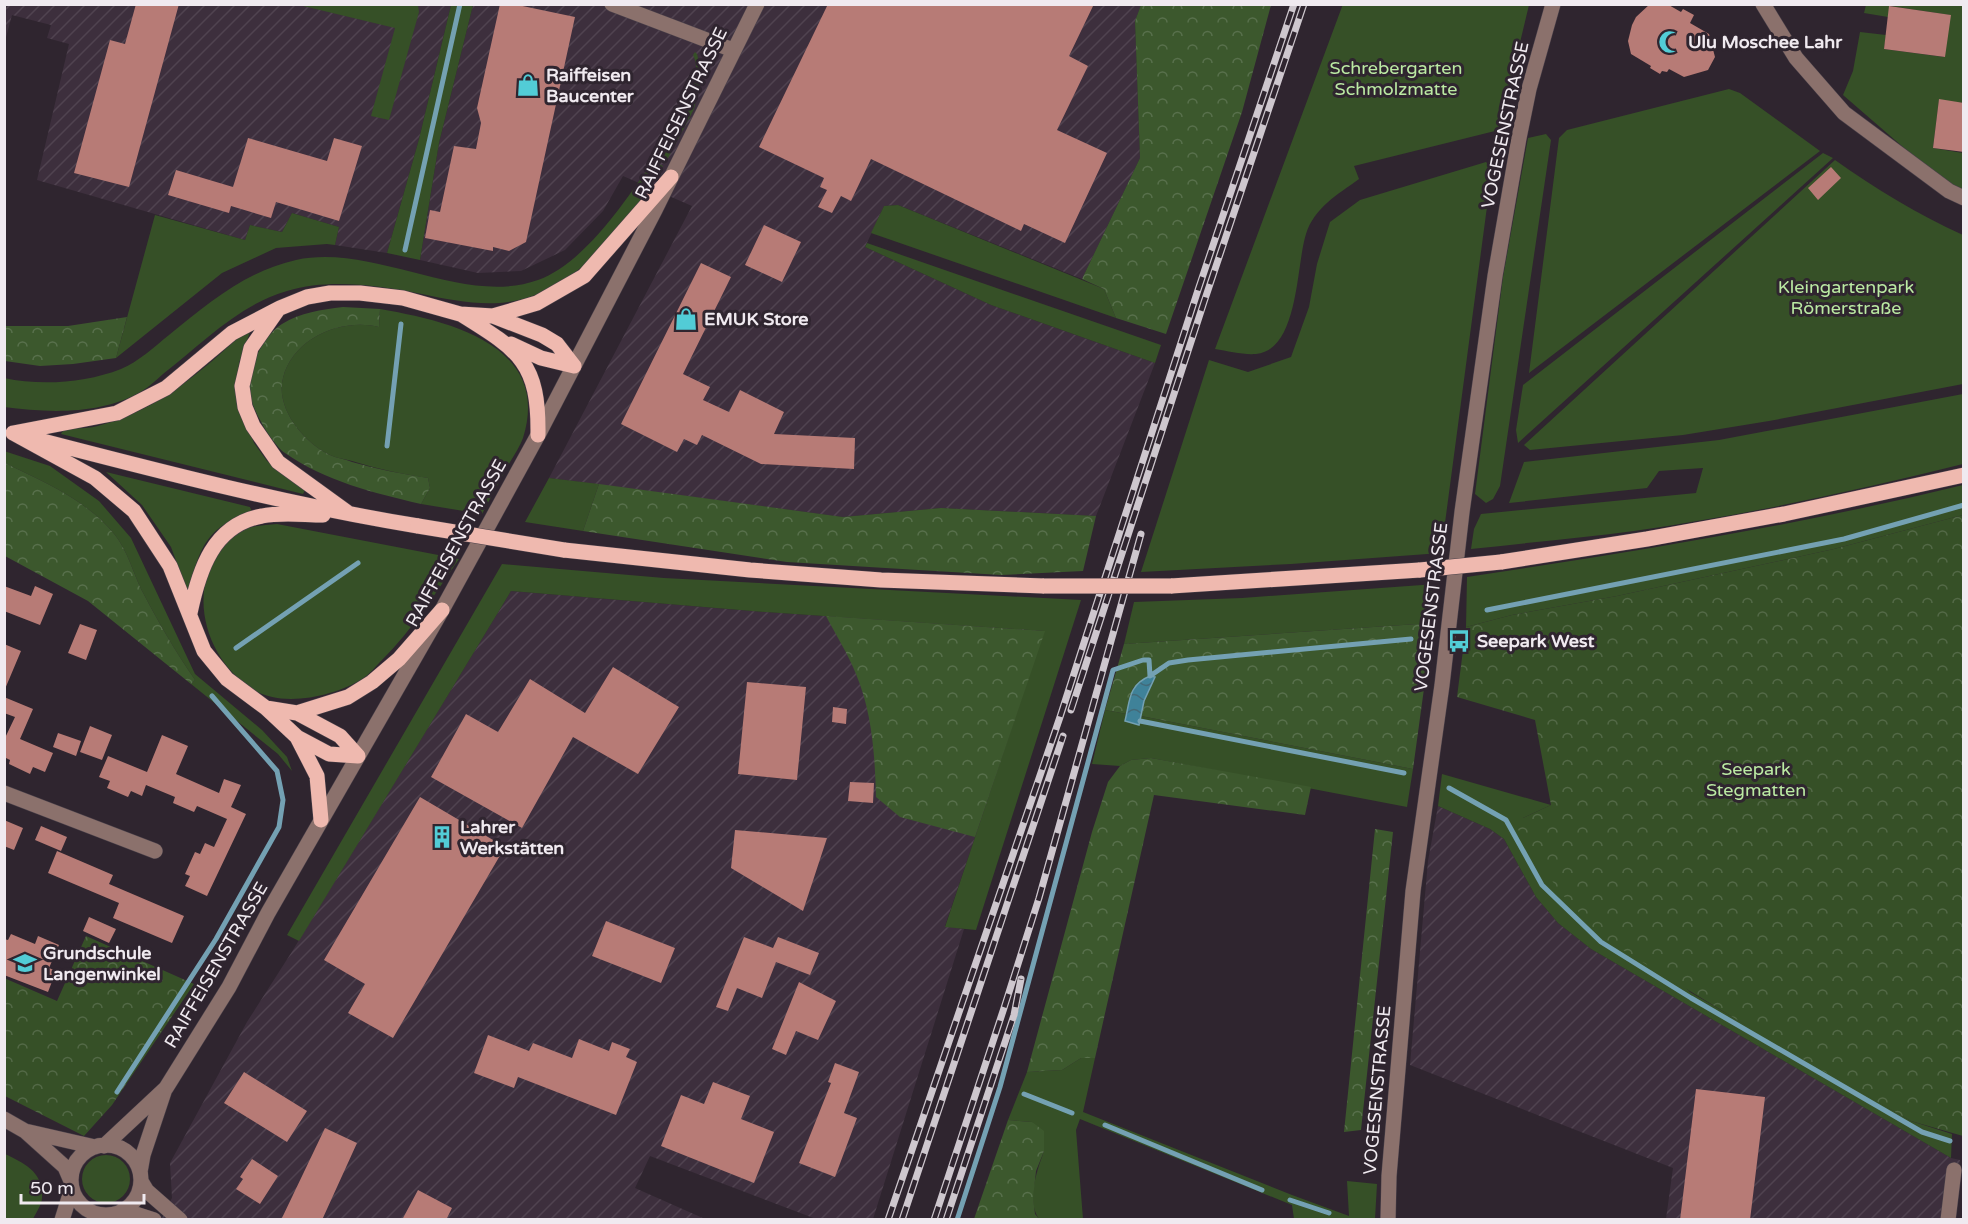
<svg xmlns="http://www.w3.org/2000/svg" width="1968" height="1224" viewBox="0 0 1968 1224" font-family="'Varela Round',sans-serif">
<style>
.industrial{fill:url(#industrial-furrows)}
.green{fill:#365027}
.forest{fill:url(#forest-crowns)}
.park{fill:url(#park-crowns)}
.water{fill:url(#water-waves);stroke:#74a1b3;stroke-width:1.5}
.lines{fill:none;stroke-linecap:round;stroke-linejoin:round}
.stream{stroke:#74a1b3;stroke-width:5}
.building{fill:#b77b76}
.minor-casing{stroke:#4a414a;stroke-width:16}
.major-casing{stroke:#4a414a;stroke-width:16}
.minor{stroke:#8b716c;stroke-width:15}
.major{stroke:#efb9af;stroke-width:15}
.rail-casing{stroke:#cec7ce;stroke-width:7}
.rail{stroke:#2f252f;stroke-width:4.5;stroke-dasharray:14;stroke-linecap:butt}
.major-bridge-casing{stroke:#4a414a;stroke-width:16;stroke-linecap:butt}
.major-bridge{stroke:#efb9af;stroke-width:15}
.labels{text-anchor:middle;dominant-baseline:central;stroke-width:6;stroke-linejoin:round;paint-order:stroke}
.poi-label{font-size:18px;font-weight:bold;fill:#f0eaf0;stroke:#2f252f;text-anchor:start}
.park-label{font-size:18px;fill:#bbeaa3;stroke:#2f252f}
.street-label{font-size:18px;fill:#f0eaf0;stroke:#2f252f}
</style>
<defs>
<pattern id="industrial-furrows" width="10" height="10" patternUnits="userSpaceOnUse" patternTransform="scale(1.5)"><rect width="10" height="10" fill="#3d2f3d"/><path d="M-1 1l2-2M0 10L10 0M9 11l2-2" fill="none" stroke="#504350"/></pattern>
<pattern id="forest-crowns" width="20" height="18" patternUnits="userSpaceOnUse" patternTransform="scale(1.5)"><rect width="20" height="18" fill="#3c582d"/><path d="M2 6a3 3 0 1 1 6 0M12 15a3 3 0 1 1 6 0" fill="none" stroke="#58704c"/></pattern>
<pattern id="park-crowns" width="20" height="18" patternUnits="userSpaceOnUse" patternTransform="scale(1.5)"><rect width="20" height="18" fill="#365027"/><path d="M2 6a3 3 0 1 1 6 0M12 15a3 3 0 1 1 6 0" fill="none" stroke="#536947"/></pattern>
<pattern id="water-waves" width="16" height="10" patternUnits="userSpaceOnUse" patternTransform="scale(1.5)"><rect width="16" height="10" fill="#3f8299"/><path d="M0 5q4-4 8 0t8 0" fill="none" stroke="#436a79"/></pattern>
</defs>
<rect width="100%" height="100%" fill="#2f252f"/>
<path class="industrial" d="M5,5h446l-32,134 -32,114 -52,-8 4,-18 -47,-14 -10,19 -32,-7 -5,15 -208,-60 32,-136 -22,-6 4,-13 -39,-10 -7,26z
M473,5h668l-6,16 5,137 -58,121 -184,-74 -14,1 -19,41 126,58 164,58 -59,153 -155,-8 -98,9 -294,-39 143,-272 -69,-30 -20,35 -38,39 -44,21 -43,2 -58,-13 19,-117z
M511,591l254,21 280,19 -100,295 19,3 -91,290h-57l-166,-63 -15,32 70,31 -544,1 11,-22 -2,-35 77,-141 46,-72z
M1438,806l52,23 14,10 32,58 22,26 33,26 360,209 9,2 -6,59h-288l7,-51 -263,-103 18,-204z"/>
<path class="green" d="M1343,4l186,1 -30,125 -145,36 5,13c-22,16 -45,29 -53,55 -10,31 -7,116 -50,120 -13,1 -28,-3 -41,-5z
M299,5h119l1,7 -30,108 -18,-4 24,-88z
M451,5h22l-34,138 -19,117 -33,-7 32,-114z
M1866,5h97v98l-24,-3 -6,48 30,5v40l-10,-6 -50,-40 -60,-52 10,-24 7,-39 26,3 -2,14 60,8 6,-42 -60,-9 -2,11 -24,-4z
M695,52l2,2 5,21 -8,34 -27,51 -11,-6c13,-24 51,-73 37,-99z
M1729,89l11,4 80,58 -291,222 30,-235 8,-8z
M1546,134l5,6 -51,346 -7,13 -7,4 -11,-9 28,-217 25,-139z
M1823,153l10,5 -315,285 -2,-13 7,-45z
M1835,160c41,29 82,54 128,75v149l-194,37 -86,14 -153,15 -6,-5z
M653,161l10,5c-31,50 -69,104 -125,128 -38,16 -78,8 -116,0 -44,-8 -91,-16 -135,-3 -49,14 -85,53 -124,83 -7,6 -14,13 -21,17 -40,24 -93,22 -138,16v-29c37,8 81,5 117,-9 17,-7 33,-22 48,-34 40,-32 75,-63 127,-75 79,-17 167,47 242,20 47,-17 88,-80 115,-119z
M1486,162l6,7 -51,384 -150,11 -150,8 68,-212 39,12 43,-15 18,-50 8,-43 13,-42 30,-22z
M898,205l206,84 12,29 -245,-85 13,-27z
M292,213l47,14 -4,18 -8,-1 -51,4 -54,25 -106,85 39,-143 90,25 5,-15 32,7z
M867,243l294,102 -6,18 -164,-58 -126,-58z
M380,309c69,12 172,36 143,129 -3,8 -8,16 -13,24 -9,17 -19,35 -28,52l-61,-10 9,-16 -2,-10c-26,-4 -51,-9 -76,-17 -7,-2 -16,-3 -22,-6 -26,-12 -55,-47 -47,-77 10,-40 58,-60 96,-51z
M244,332h6l-11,31 -2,36 17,44 13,18 38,29 -2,4 -242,-60 3,-5c12,-1 26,0 37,-4 56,-15 102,-54 143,-93z
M1963,394v70c-108,27 -218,51 -329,67 -54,7 -109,12 -163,18l3,-20 7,-15 215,-21 7,-25 -44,3 -12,17 -138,15 15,-41 195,-22z
M4,451l46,15 49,35 32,37 64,136 67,56 25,27 5,14 -14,-17 -87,-70 4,-4c-20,-29 -38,-60 -54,-91 -8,-17 -14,-39 -26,-54 -28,-35 -71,-53 -110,-72z
M106,472l144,35 2,5c-45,15 -51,33 -63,76h-3l-15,-41 -29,-42z
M549,478l50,6 -16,47 -58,-9z
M1963,485v30l-129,34 -217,47 -105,19 -46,12 1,-50c167,-25 333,-52 496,-92z
M277,524l182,35c-24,35 -47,71 -77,101 -6,6 -12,14 -20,19 -27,17 -79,29 -108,11 -43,-26 -65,-86 -40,-130 6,-11 12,-22 23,-28 12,-6 27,-7 40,-8z
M502,564l162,14 417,22 -105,330 -31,-3 99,-296 -279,-19 -254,-21 -212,350 -12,-6z
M1436,584l-3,39 -309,21 10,-42 108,-4z
M1105,710l22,4 -2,7 14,4 2,-9 272,53 -6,38 -256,-49 -20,2 -11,6 -28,-2z
M1442,774l109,31 -28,13 167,174 221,129 41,13 -1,24 -360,-209 -33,-26 -22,-26 -32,-58 -14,-10 -52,-23z
M1081,1058h14l-12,54 209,83 57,21 -2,-35 30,3 -2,35h-81l-2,-14 -212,-86 -4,11 7,89h-44c-13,-19 -2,-48 5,-68l-12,-29 -24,-2 19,-48 35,-2z
M5,1154c19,9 39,18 37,44 0,6 -6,15 -9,21h-28z
M82 1179a24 24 0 1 1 48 0a24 24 0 1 1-48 0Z"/>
<path class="forest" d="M1141,5h130l-29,107 -76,222 -50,-16 -12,-29 -22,-10 58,-121 -5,-137z
M343,307l37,2 -1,18c-38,-9 -86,11 -96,51 -8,30 21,65 47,77 6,3 15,4 22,7 25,7 50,12 76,16l2,10 -9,16c-47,-11 -96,-23 -136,-51 -13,-9 -34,-45 -36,-62 -2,-22 14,-55 33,-67 19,-12 39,-14 61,-17z
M127,317l-11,41 -43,6 -33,2 -35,-5v-35h63z
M5,463c39,19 82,37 110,72 12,15 18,37 26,54 16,31 34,62 54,91l-4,4 -103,-83 -83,-45z
M599,484l244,33 98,-9 155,8 -13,55 -82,4 -214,-13 -204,-31z
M826,616l219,15 -70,206 -75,-20 -24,-20c-1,-42 -4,-85 -20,-123 -8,-20 -20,-39 -30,-58z
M1433,623l-20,146 -272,-53 3,-15 11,-23 -22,10 -6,26 -22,-4 19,-66z
M1151,758l160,29 -6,28 -151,-20 -59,263h-14l-19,12 -35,2 65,-240 16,-50 12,-16 11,-6z
M1375,829l18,3 -32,298 -17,2z
M1008,1120l24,2 12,9v20l-8,20 -3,27 2,16 4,5h-65z"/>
<path class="park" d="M1963,515h1l-1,621 -52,-15 -131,-75 -177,-108 -44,-47 -42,-63 6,-10 28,-13 -16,-85 -78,-23 9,-70 46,-12 105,-19 217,-47z
M86,936l108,48 -82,121 -28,31 -79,-40 -1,-118 53,23z"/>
<path class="water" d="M1150,676l5,1 -11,24 -5,24 -14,-4c5,-20 3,-36 25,-45z"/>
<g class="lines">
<path class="stream" d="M405,250l55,-246
M387,446l14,-122
M1487,610l357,-71 120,-34
M236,648l122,-85
M1140,721l264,52
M1449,788l57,32 36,65 59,57 90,56 231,134 28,9
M117,1092l99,-153 63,-112 4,-27 -6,-29 -65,-75
M1024,1094l48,19
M1105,1125l157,65
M1290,1200l39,13
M957,1220l43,-133 113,-417 30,-10h6l1,16 19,-13 19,-3 223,-21"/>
</g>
<path class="building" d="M136,4h43l-50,183 -55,-14 36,-133 15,4z
M500,4h13l62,13 -49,225 -17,9 -16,-4v4l-68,-13 5,-28 10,2 14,-66 22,3 5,-26 -4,-15z
M828,4h266l-25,52 19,10 -31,64 50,23 -42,90 -41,-19 -3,7 -150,-72 -20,42 -10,-5 -9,17 -14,-6 9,-17 -7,-3 4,-9 -65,-31z
M1650,4h17l14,8 2,-3 11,6 -4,8 19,11 6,23 -7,13 -24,7 -15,-8 -2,3 -5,-1 -2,3 -10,-6 1,-2 -20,-12 -3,-13 4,-16 4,-8z
M1889,6l62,9 -6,42 -61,-8z
M1939,99l25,4v49l-31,-4z
M248,138l79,23 7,-23 28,8 -23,75 -63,-19 -5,16 -40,-12 -2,7 -61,-18 8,-25 57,17z
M1831,167l10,11 -23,22 -10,-12z
M764,225l37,17 -19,40 -37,-17z
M701,263l30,14 -48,97 27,13 -7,13 26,12 11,-22 44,22 -10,22 81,4 -1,31 -93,-5 -59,-29 -5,10 -13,-6 -7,13 -56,-28z
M4,586l27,10 4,-10 18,8 -13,31 -36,-14z
M80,624l17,6 -11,30 -18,-7z
M4,644l17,7 -16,38h-1z
M613,667l66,40 -41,67 -65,-37 -51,91 -91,-51 35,-63 32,18 32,-53 55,34z
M747,682l59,5 -9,93 -59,-6z
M4,697l29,12 -13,30 33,14 -8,19 -12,-5 -3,7 -21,-10 1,-4 -6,-3v-17l11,-23 -11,-4z
M833,707l14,2 -1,15 -14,-2z
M90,726l22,9 -10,25 -22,-8z
M58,733l23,8 -5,15 -23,-9z
M162,735l26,11 -12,28 43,19 5,-14 17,6 -10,22 15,7 -39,82 -22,-10 5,-10 -5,-2 10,-22 5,2 5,-11 9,4 13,-28 -30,-13 -3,6 -21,-9 2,-6 -29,-12 -4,11 -11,-5 -3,6 -21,-9 3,-7 -11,-4 9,-21 39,16z
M850,782l24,1 -1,20 -25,-2z
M420,797l85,50 -112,191 -45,-25 17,-29 -41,-24z
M4,820l19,8 -9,22 -10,-4z
M41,826l26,11 -6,14 -26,-11z
M735,830l92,8 -24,73 -72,-43z
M57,851l56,24 -4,9 75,32 -12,27 -59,-25 6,-15 -71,-30z
M89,917l27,12 -7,14 -26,-12z
M606,921l69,27 -14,35 -69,-27z
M11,934l24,10 3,-8 21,9 -10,23 7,3 -8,21 -44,-17v-36l4,1z
M744,937l29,11 5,-11 41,16 -9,22 -34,-13 -14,36 -25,-10 -9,23 -12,-4z
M799,982l37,19 -18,39 -22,-9 -10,24 -14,-6z
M488,1035l41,16 4,-8 39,15 7,-19 30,12 3,-9 18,7 -4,8 11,5 -21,53 -98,-38 -4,11 -40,-15z
M835,1063l24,9 -15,41 13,5 -22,59 -36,-14 32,-80 -3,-1z
M244,1072l63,39 -20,31 -63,-39z
M713,1082l37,14 -9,23 33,13 -20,51 -93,-37 20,-51 23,9z
M1696,1089l69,8 -15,123h-70z
M325,1128l32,15 -35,77h-41z
M252,1159l26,17 -18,28 -24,-15 7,-10 -3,-2z
M418,1190l34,18 -6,12h-44z"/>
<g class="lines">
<g class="minor-casing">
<path id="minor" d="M612,4l121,46
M1763,4l33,54 48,55 105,78 15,7
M4,793l151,58
M4,1119l21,12 40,36 6,14
M25,1131l70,16
M71 1180a35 35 0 1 1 70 0a35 35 0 1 1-70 0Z
M104,1146l62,-58 63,-101 39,-74 174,-303 96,-175 117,-225 102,-206
M140,1172l3,-17 22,-66
M141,1181l6,10 33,29
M123,1210l31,10
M62,1220l10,-32
M1388,1220l1,-44 24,-285 29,-206 20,-173 33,-236 24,-138 10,-49 24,-85
M1948,1220l6,-50"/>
</g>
<g class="major-casing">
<path id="major" d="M277,311l-26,37 -9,38 3,21 8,19 25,36 69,50
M462,315c58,36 77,48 76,120
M493,316l49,19 15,9 17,22
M511,344l30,14 33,8
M13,433l104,-20 49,-25 66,-55 48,-25 27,-11 23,-4h30l43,5 57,16 33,2 44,-13 47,-27 87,-99
M13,433l82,45 39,33 36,55 34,85 23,28 39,29 31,29 20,39 4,44
M35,439c127,33 254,66 383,87
M564,550l186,20 131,10 163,6
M1501,562l146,-23 137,-25 180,-39
M1171,586l249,-16
M190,613c9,-43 23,-88 72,-97 19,-4 42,-1 61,-1
M266,708l31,5 51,-16 24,-15 27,-23 43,-49
M297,713l43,23 18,20
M297,737l32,17 29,2"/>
</g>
<use href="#minor" class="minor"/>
<use href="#major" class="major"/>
<g class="rail-casing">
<path id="rail" d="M1071,710l133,-408 100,-298
M888,1220l172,-503 138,-427 96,-286
M902,1220l161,-484
M934,1220l70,-212 35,-110 102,-364
M946,1220l68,-205 7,-36"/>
</g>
<use href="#rail" class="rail"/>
<g class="major-bridge-casing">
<path id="major-bridge" d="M418,526l146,24
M1420,570l81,-8
M1044,586h127"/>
</g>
<use href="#major-bridge" class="major-bridge"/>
</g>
<defs>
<g id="mosque-bare" transform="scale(1.8)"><path d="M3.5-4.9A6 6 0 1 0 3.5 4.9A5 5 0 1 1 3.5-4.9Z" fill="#52ccd6" stroke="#2f252f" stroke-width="2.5" paint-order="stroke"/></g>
<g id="shop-bare" transform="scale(1.8)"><path d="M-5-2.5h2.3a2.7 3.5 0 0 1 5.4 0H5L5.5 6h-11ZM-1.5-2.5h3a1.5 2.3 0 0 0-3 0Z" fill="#52ccd6" stroke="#2f252f" stroke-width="2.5" paint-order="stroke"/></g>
<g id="bus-bare" transform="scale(1.8)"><path d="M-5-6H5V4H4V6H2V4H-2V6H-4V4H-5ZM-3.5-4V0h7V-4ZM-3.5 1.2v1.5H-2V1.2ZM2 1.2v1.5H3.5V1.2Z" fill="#52ccd6" stroke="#2f252f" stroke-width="2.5" paint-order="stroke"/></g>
<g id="building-bare" transform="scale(1.8)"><path d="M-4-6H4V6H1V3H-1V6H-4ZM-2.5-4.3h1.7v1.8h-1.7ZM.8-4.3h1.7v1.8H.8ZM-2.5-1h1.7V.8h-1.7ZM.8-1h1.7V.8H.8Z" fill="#52ccd6" stroke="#2f252f" stroke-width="2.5" paint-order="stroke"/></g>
<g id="school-bare" transform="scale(1.8)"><path d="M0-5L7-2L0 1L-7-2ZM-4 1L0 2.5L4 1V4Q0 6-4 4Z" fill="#52ccd6" stroke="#2f252f" stroke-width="2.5" paint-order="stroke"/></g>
</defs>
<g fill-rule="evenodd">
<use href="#mosque-bare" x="1670" y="42"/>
<use href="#shop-bare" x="528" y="85"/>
<use href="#shop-bare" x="686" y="319"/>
<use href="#bus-bare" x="1459" y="641"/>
<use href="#building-bare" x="442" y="837"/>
<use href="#school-bare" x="25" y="963"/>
</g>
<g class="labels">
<g class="poi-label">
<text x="1688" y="42">Ulu Moschee Lahr</text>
<text x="546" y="75">Raiffeisen<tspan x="546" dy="21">Baucenter</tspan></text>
<text x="704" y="319">EMUK Store</text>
<text x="1477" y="641">Seepark West</text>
<text x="460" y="827">Lahrer<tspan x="460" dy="21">Werkstätten</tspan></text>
<text x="43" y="953">Grundschule<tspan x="43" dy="21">Langenwinkel</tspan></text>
</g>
<g class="park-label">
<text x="1396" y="68">Schrebergarten<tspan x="1396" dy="21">Schmolzmatte</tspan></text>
<text x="1846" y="287">Kleingartenpark<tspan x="1846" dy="21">Römerstraße</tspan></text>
<text x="1756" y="769">Seepark<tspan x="1756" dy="21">Stegmatten</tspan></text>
</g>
<g class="street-label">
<text transform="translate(681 113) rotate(-64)">RAIFFEISENSTRASSE</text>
<text transform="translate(1505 125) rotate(-78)">VOGESENSTRASSE</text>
<text transform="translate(456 543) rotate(-61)">RAIFFEISENSTRASSE</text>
<text transform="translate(1431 607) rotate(-83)">VOGESENSTRASSE</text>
<text transform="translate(216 965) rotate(-60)">RAIFFEISENSTRASSE</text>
<text transform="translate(1377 1090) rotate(-85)">VOGESENSTRASSE</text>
</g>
</g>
<rect width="1968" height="1224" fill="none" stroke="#f0eaf0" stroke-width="12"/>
<path d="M21 1194v9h123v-9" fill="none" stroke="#f0eaf0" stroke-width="3"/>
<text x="30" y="1194" font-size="18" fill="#f0eaf0" stroke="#2f252f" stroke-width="4.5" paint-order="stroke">50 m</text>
</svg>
